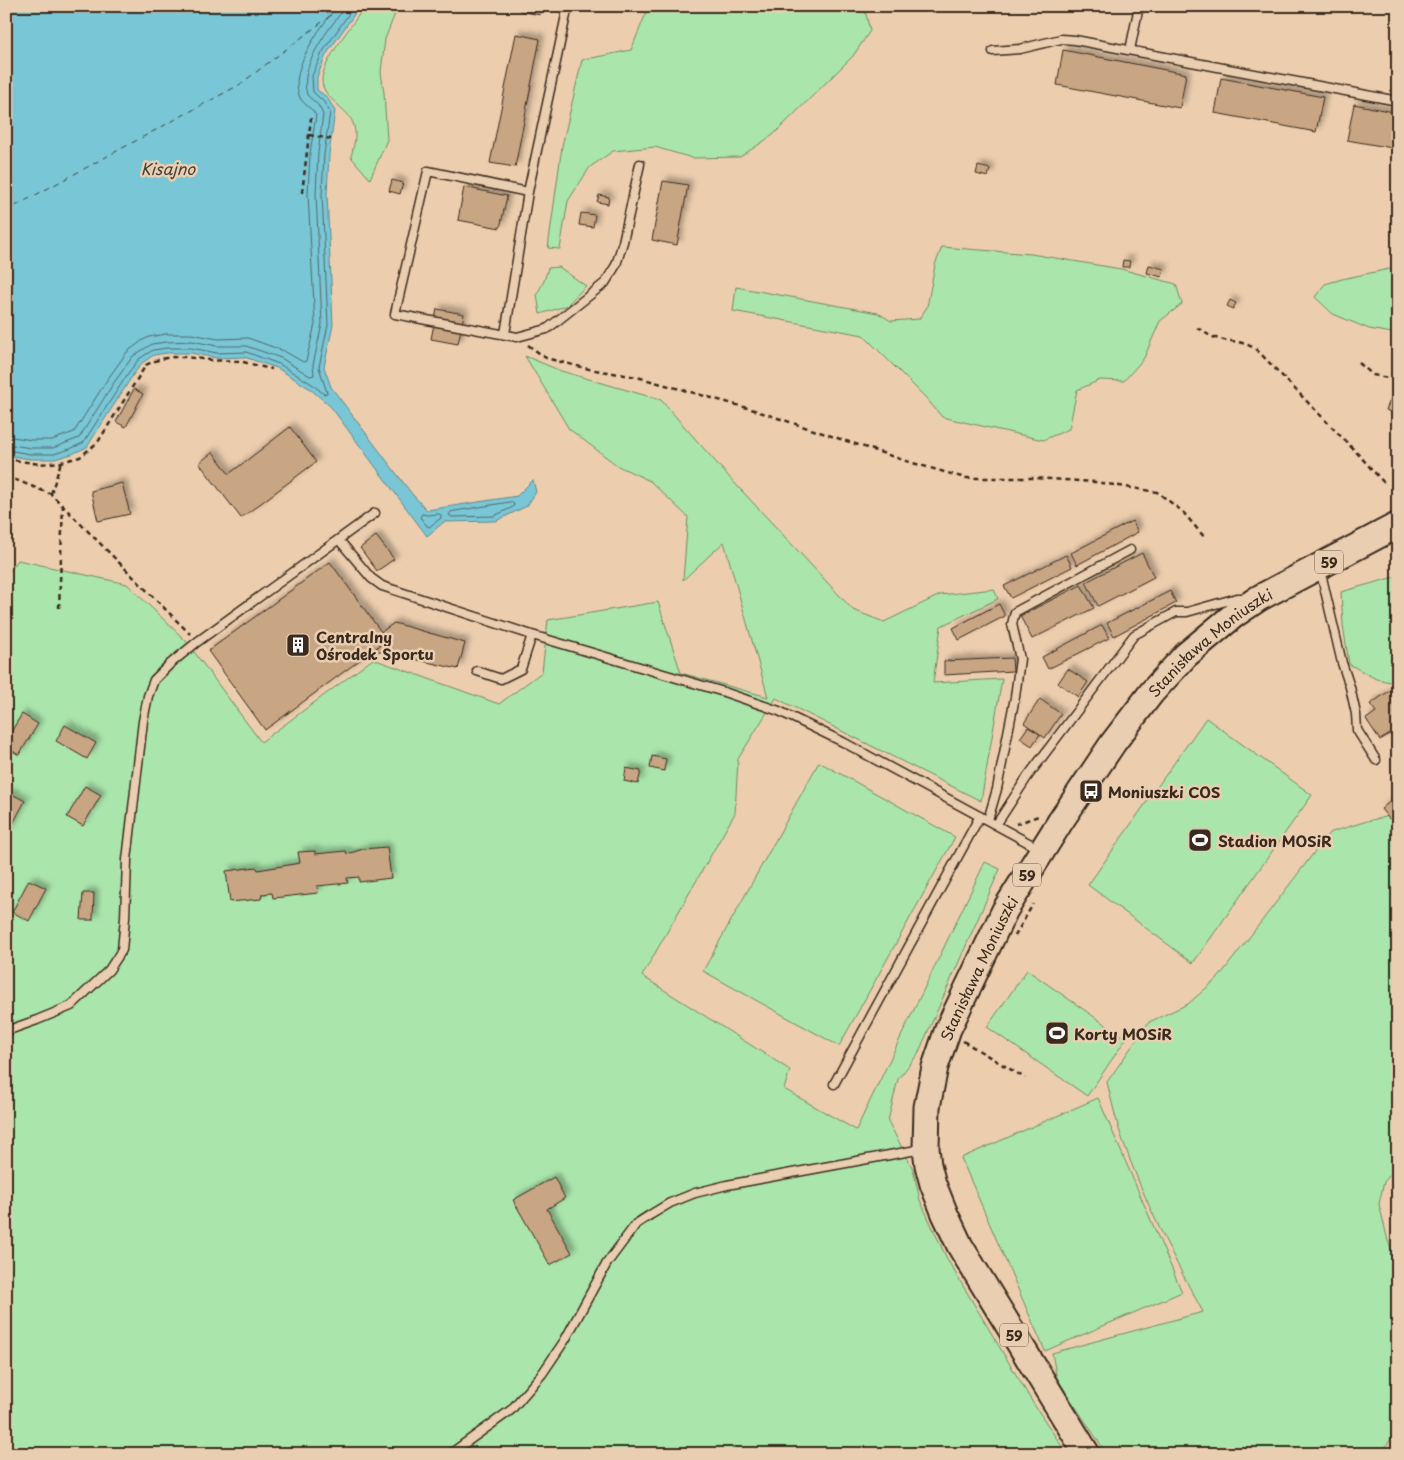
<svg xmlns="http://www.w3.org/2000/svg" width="1404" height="1460" viewBox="0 0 1404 1460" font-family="'Playpen Sans',sans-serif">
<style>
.green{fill:#aae5ab;stroke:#728864}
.water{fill:#78c6d6;stroke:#60888c}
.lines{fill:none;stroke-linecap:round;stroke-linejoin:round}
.shore{stroke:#536868;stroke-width:1}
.ferry{stroke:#44413a;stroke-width:1;stroke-dasharray:6 5;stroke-linecap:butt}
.building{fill:#c8a583;stroke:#3b2a1e;filter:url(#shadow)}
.service-casing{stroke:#3b2a1e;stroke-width:11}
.primary-casing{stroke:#3b2a1e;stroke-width:29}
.path{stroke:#3b2a1e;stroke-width:2.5;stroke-dasharray:5 4;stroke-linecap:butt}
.service{stroke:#eaceb1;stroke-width:8}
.primary{stroke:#eaceb1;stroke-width:25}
.labels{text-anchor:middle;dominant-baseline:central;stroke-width:5;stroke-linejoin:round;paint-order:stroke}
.shield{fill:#eaceb1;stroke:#705b4a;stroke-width:1}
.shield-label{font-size:14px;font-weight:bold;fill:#3b2a1e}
.poi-label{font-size:15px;font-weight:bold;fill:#3b2a1e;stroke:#eaceb1;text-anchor:start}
.street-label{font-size:15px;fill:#3b2a1e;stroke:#eaceb1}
.water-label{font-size:16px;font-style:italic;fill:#44413a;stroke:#eaceb1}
</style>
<defs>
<filter id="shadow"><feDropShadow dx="4.5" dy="-4.5" stdDeviation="2.5" flood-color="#0004"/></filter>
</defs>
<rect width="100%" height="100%" fill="#ecceae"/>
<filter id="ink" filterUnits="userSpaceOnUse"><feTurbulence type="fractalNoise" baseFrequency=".02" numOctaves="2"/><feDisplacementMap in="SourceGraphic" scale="10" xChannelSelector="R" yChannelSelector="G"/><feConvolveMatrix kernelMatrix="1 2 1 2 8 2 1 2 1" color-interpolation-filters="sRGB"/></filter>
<g filter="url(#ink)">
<path class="green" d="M365,6h33l-13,33 -4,33 3,21 3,47 -17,39 -19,-22c2,-9 6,-21 3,-31 -5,-19 -32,-26 -32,-46 -1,-16 33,-59 43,-74z
M649,6h215l6,25 -17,25 -80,79 -33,22 -48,1 -37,-11 -42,4 -23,16 -22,34 -8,48 -12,-1 14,-102 20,-86 49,-10z
M942,247l89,7 90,15 55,15 6,20 -22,17 -16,37 -20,23 -24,-1 -23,10 -8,39 -26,11 -101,-23 -16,-19 -63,-63 -130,-24 3,-24 142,26 13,8 28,-2 8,-12 8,-42z
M559,267l27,19 -20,20 -26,8 -3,-20 7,-13 4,-13z
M1389,269l9,1v64l-29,-5 -36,-15 -18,-17 10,-13 17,-5z
M525,356l36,15 100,29 68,77 124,133 31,12 56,-27 54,-6 4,10 -57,27 -8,57 69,-4 -21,122 -205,-103 -38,61 -3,54 -93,163 148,94 -6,19 72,41 129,-268 15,7 -82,185 -20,25 -10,42 25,48 7,31 27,59 86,144 34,51h-1061v-877l12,-17 109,24 59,57 75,101 112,-83 126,45 43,-32 6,-52 110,-18 23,71 87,24 -44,-155 -41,38 5,-63 -38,-36 -32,-15 -49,-37z
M1398,576v111l-3,-4 -19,-4 -27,-15 -6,-39 -2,-33z
M1206,718l106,77 -119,168 -105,-78z
M819,762l136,75 -116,209 -136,-75z
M1398,813v352l-14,17 -5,22 9,37 10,24v163l-17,26h-274l-50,-75 -5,-26 151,-41c-30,-54 -59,-112 -80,-171 -7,-19 -11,-39 -16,-59l42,-60 39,-18 31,-27 110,-144 38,-12 27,-6z
M1027,970l99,69 -39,57 -100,-69z
M1098,1098l84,194 -137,59 -84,-193z"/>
<path class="water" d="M6,6h354l-34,49 -9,22v13l10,7 8,14 -6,43 -2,40 6,131 -9,42 7,20 81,107 15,16 90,-14 16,-16 3,12 -9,14 -31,15 -52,1 -17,14 -96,-129 -22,-19 -32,-20 -33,-11 -28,1 -25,-5h-24l-13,2 -12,8 -9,12 -46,72 -15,7 -17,5h-25l-24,-4z"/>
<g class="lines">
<path class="shore" d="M6,436l26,4h20l22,-8 33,-52 20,-28 16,-12 6,-3 17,-3h25l27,5 30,-1 36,13 19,11 3,-1 9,-37 -7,-130 2,-41 6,-38c-4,-7 -12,-10 -16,-17 -13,-28 21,-71 37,-92
M6,444l25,4h22l26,-10 34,-54 20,-28 19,-12 14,-2 26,-1 25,5h29l35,12 29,18 4,-1 -1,-10 9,-41 -6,-130 2,-41 5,-39 -5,-9 -11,-10c-9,-30 23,-67 39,-89
M6,450l25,4h23l16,-5 13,-6 46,-71 10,-13 14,-9 14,-2h24l26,5 29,-1 33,12 33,20 12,10 3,-1 -8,-26 9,-42 -6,-131 2,-40 6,-42 -7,-11 -10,-9 -1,-16 10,-23 32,-47
M511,502l3,2 -1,3 -19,9 -42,1 -3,-2 2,-3z
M439,514l2,1v3l-12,9 -2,-1 -7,-9 2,-3 5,1z"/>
<path class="ferry" d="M6,211l233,-126 99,-75"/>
</g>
<path class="building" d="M520,6h22l-2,9 -20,-4z
M516,34l24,5 -25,128 -25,-4z
M1063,50l123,24 -6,34 -123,-23z
M1221,78l102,19 -7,35 -101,-19z
M1354,104l44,9v36l-51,-9z
M978,166l12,3 -2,8 -12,-3z
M392,180l11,3 -3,11 -11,-3z
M663,181l25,4 -11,60 -25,-5z
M464,187l43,9 -7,32 -42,-8z
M599,195l10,2 -1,7 -11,-2z
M581,213l14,2 -2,12 -14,-2z
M1123,260l7,1 -1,6h-7z
M1149,265l15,4 -2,8 -15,-4z
M1230,300l6,3 -3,6 -6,-3z
M437,309l27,5 -6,30 -27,-5z
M134,389l9,5 -17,33 -10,-5z
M1394,391l4,2v22l-12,-5z
M290,427l26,35 -75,56 -42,-55 14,-11 16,22z
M122,483l8,31 -32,7 -7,-30z
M1132,521l6,11 -61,33 -6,-12z
M376,536l18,23 -17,12 -17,-23z
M1142,553l12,24 -56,29 -12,-24z
M1066,555l6,12 -61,31 -7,-12z
M330,562l57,78 -122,90 -57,-79z
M1081,585l13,23 -62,31 -12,-23z
M1170,591l6,12 -62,33 -7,-13z
M999,604l6,12 -46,24 -6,-12z
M394,623l71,20 -7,26 -85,-19 14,-10 -6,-8z
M1102,625l7,13 -61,31 -6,-12z
M1012,658l1,13 -69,4v-14z
M1068,669l20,13 -10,15 -20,-14z
M1391,690l7,10v43l-1,1 -7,-10 -10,6 -14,-21 10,-7 -6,-8z
M1040,699l21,15 -16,24 -21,-15z
M22,714l16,10 -19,31 -13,-8v-7z
M65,725l31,18 -9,16 -31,-18z
M1028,727l12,7 -8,12 -12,-8z
M652,756l14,3 -2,12 -14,-3z
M626,768l15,3 -3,13 -14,-3z
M85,786l16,9 -18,31 -16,-9z
M8,792l17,9 -17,32 -2,-1v-37z
M1398,795v17l-9,7 -8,-10z
M387,847l4,31 -32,4v-5l-12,1 1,5 -31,3 1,7 -45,5 -1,-5 -10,1 -1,5 -31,3 -4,-31 30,-4 2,3 42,-7 -2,-11 17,-1v3l31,-3 1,3 16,-5z
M29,880l17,8 -17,33 -17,-9z
M83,893h11l-1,27h-12z
M554,1177l11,21 -18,11 25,44 -22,12 -37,-65z"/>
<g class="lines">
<g class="service-casing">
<path id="service" d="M1130,50l9,-44
M993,51l27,-2 41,-10 14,1 323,61
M528,192l-100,-21 -33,143 122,23 30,-8 58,-46 11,-18 7,-23 17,-78
M505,334l23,-142 40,-186
M339,540l32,38 11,8 150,49 192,57 55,19 64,31 197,107
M1320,569l22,94 8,24 6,27 1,16 19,30
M477,671l24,8 20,-10 11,-34
M988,820l9,-31 18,-92 5,-38 -8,-35 3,-12 115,-62
M996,825l32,-49 106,-141 42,-23h11l50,-14h8
M6,1031l31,-11 34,-14 38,-36 13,-20 3,-32 2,-58 16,-139 5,-25 6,-16 16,-16 27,-22 178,-129
M834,1084l146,-268
M450,1454l61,-44 31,-36 23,-34 42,-77 29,-39 14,-9 20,-12 25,-10 32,-8 195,-36"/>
</g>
<g class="primary-casing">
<g id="primary">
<path id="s1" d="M1087,1454l-127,-208 -15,-32 -12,-30 -5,-19 -2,-17 1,-41 8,-40 13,-38 57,-119 55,-88 53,-79 39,-51 34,-37 48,-40 25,-17 139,-73"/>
</g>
</g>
<path class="path" d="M309,135l22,4
M302,193l9,-75
M1197,328c6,3 12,8 19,10 16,5 23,1 40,11l102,105 28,31
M528,345l18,13 43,11 48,8 114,32 155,52 59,17h70l60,4 62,10 25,19 24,28
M1359,363l14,12 25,5
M6,459l34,5 21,-2 19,-5 18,-15 48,-77c23,-12 40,-8 64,-5 9,1 19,0 28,1 11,2 23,6 34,8
M6,476l45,18 139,140
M51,494l10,-32
M59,608l4,-103
M1397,676l1,1
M1016,824l25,-9
M1015,936l18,-32
M963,1041l62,37
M1398,1182c-7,11 -3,27 0,39
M1394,1454l4,-5"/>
<use href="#service" class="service"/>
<use href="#primary" class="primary"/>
</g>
</g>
<defs>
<g id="building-square" transform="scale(1.25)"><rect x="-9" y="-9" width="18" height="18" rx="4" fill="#3b2a1e" stroke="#eaceb1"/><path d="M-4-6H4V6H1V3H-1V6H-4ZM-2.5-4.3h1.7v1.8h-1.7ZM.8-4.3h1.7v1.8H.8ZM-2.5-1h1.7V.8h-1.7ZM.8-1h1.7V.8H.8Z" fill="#fff"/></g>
<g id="bus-square" transform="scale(1.25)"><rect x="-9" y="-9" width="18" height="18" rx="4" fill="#3b2a1e" stroke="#eaceb1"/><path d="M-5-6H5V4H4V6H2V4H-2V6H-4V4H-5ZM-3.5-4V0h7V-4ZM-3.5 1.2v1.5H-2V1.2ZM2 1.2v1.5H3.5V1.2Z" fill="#fff"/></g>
<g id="stadium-square" transform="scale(1.25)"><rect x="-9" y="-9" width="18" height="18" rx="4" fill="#3b2a1e" stroke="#eaceb1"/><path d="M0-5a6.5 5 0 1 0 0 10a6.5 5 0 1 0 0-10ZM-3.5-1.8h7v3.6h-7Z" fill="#fff"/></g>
</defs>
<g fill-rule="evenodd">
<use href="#building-square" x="298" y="645"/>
<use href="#bus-square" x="1091" y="791"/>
<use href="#stadium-square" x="1200" y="840"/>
<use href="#stadium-square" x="1057" y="1033"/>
</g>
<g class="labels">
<g class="shield">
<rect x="1315" y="550.5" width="28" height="23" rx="4"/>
<rect x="1013" y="863.5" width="28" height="23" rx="4"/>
<rect x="1000" y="1323.5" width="28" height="23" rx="4"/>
</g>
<g class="shield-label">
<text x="1329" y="562">59</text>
<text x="1027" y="875">59</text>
<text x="1014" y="1335">59</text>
</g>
<g class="poi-label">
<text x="316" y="636">Centralny<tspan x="316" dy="17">Ośrodek Sportu</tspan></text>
<text x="1108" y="791">Moniuszki COS</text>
<text x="1218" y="840">Stadion MOSiR</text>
<text x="1074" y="1033">Korty MOSiR</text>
</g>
<g class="street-label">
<text stroke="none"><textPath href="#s1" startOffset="942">Stanisława Moniuszki</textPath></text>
<text stroke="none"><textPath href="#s1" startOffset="538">Stanisława Moniuszki</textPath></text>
</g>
<g class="water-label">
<text x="168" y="168">Kisajno</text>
</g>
</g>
<rect width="1404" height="1460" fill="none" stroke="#eaceb1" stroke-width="25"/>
<rect x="12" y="12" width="1379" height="1435" fill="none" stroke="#3b2a1e" stroke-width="2" filter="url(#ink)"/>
</svg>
